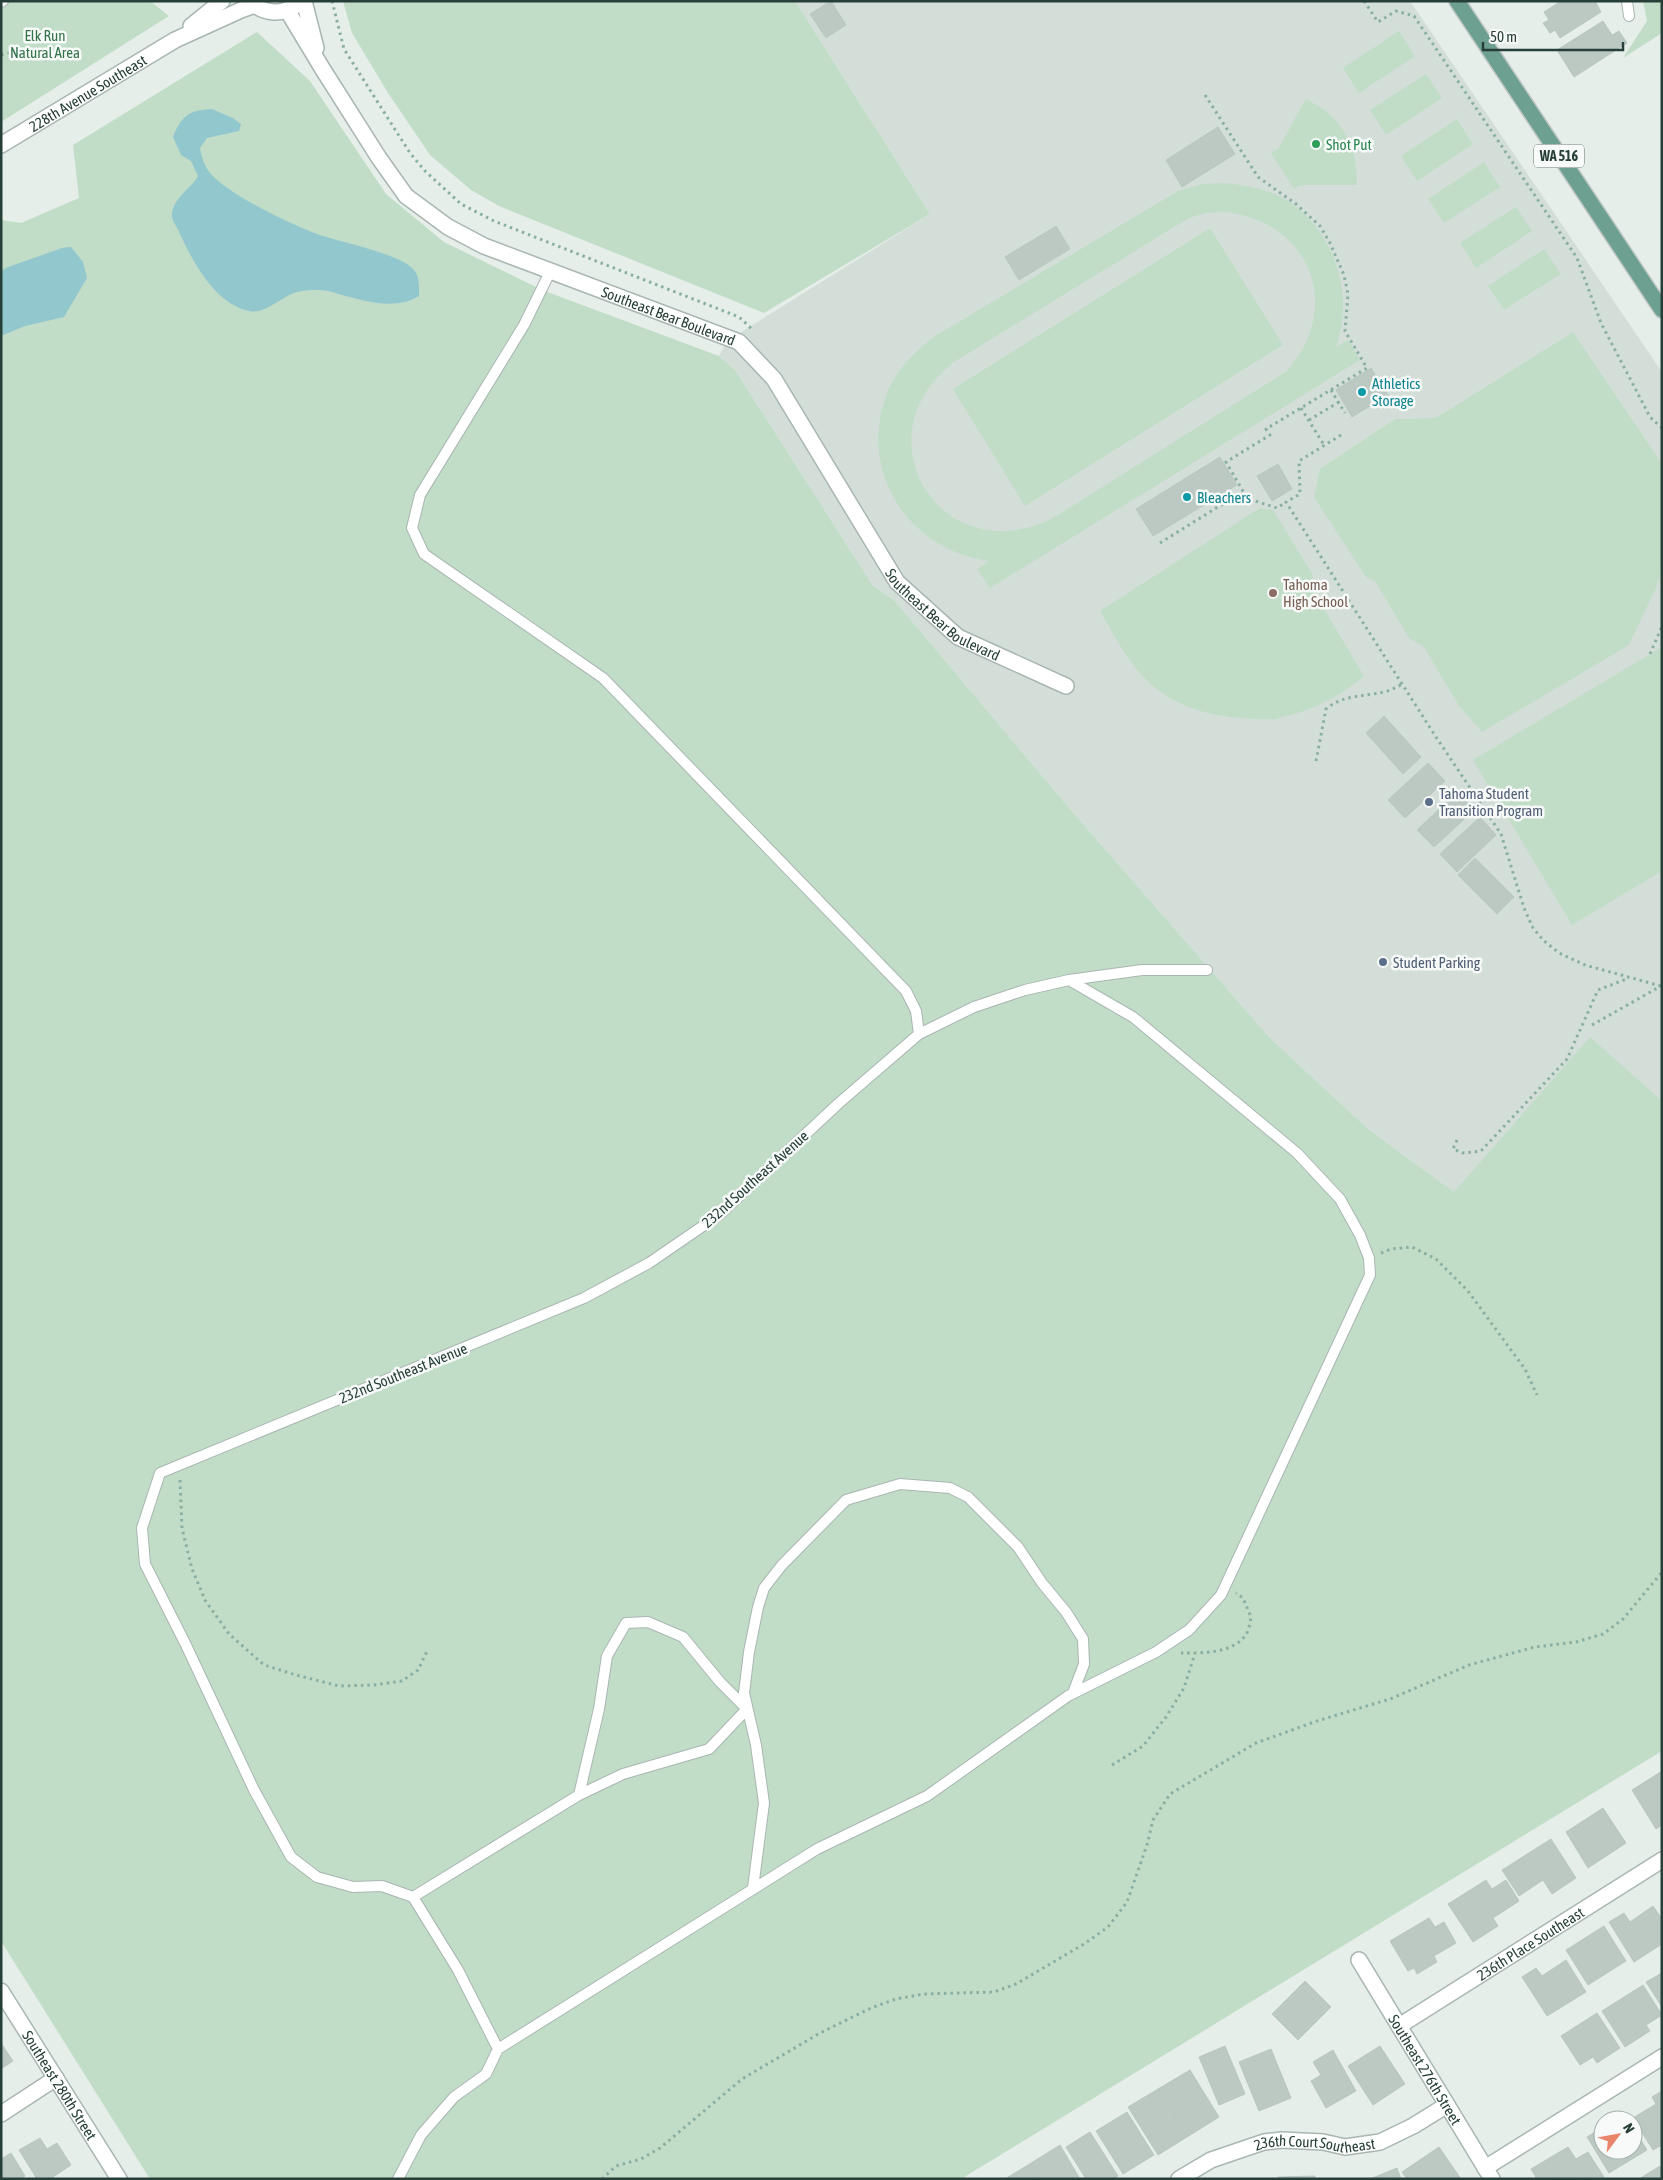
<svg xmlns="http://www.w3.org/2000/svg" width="1663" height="2180" viewBox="0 0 1663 2180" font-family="'Asap Condensed',sans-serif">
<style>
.built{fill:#d4ded9}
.green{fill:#c1ddc8;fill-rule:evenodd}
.water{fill:#93c7ce}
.building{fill:#bcc9c3;stroke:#b9c7c1}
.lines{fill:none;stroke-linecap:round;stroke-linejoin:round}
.service-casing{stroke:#a9b6b1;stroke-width:12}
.minor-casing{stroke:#a9b6b1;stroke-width:18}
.primary-casing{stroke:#c2c9c7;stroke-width:18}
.path{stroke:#89afa2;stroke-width:3;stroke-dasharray:2.5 4;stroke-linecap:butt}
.service{stroke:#fff;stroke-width:10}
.minor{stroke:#fff;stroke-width:15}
.primary{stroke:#6ea092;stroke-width:15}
.leisure-dot{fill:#2e9e5b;stroke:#f7faf8;stroke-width:2}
.culture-dot{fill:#0f9aa8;stroke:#f7faf8;stroke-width:2}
.education-dot{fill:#8d6e63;stroke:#f7faf8;stroke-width:2}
.service-dot{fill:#5c6f8a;stroke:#f7faf8;stroke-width:2}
.labels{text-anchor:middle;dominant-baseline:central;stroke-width:5;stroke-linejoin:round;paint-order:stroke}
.shield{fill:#f7faf8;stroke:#657772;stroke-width:1}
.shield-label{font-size:14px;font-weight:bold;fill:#263f38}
.park-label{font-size:15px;fill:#33734a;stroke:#f7faf8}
.street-label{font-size:15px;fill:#263f38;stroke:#f7faf8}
.leisure-label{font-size:15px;fill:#27864d;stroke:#f7faf8;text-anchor:start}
.culture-label{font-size:15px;fill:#0d838f;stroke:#f7faf8;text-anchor:start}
.education-label{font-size:15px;fill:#785e54;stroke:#f7faf8;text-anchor:start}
.service-label{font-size:15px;fill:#4e5e75;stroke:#f7faf8;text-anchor:start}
</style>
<rect width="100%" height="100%" fill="#e6eeea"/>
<path class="built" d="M795,1h615l252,371v812l-208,8 -86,-63 -99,-92 -199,-228 -176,-209 -21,-14 -138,-216 -16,-14 8,-15 203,-127z"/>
<path class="green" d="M1,1h149l19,15 -168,106z
M343,1h452l135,213 -166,99 -265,-107 -28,-16 -41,-35 -42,-62 -36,-60z
M1643,1h19v32l-39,25 24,-37z
M1399,31l16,25 -56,37 -16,-25z
M257,32l53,49 76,113 58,48 98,48 177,66 16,14 138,216 21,14 176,209 199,228 99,92 86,63 136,-155 72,64v650l-701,428h-811l-149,-238v-1721l20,3 58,-25 -6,-53z
M1426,74l16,24 -56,37 -16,-25z
M1306,99c37,19 51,45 51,86h-57l-6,4 -23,-36 7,-4z
M1457,119l16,25 -56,37 -16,-25z
M1484,162l16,25 -56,36 -16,-24z
M1224,183c16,1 31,4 46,9 60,24 87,97 66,155l12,-7 12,20 -370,228 -13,-19 12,-8c-82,-11 -133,-92 -101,-170 10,-24 28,-40 47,-55l243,-145 23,-7zM1225,212c85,10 119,94 62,159l-234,147c-110,56 -197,-80 -99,-156l235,-144 17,-5z
M1516,207l16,24 -56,37 -16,-25z
M1210,228l73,117 -258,161 -72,-117z
M1544,249l17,25 -57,36 -16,-24z
M1573,332l89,132v105l-6,19 -27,57 -147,87 -23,-26 -35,-59 -15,-9 -34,-57 -9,-4 -52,-80 6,-28 75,-50 41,-1z
M1260,508l13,2 40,65 -1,14 52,87c-24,21 -53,35 -85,42 -7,2 -15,1 -23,1 -33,-1 -66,-7 -94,-26 -29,-20 -45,-53 -62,-82z
M1662,647v224l-90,54 -99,-165z"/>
<path class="water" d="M212,109l21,9 8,6 -2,7 -32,7 -7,10c1,8 5,19 10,25 17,21 89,56 116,64 20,6 76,18 88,33 6,7 5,18 5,26 -23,14 -52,6 -77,-1 -7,-2 -15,-5 -22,-5 -7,0 -16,0 -23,2 -15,4 -32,23 -48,19 -34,-7 -56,-49 -69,-77 -2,-5 -7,-12 -8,-17 -1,-18 19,-28 26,-41l-7,-15 -10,-6 -8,-18c8,-21 16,-27 39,-28z
M71,247l12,15 4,16 -23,39 -39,9 -24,10v-65l7,-4 54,-19z"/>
<path class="building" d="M831,1l15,24 -20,13 -16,-24z
M1561,1h34l6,11 -41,26 -5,-8 -5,3 -7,-10 6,-3 -5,-8z
M1603,21l9,14 7,-4 8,12 -53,34 -17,-27z
M1218,127l17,27 -53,33 -16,-27z
M1056,226l14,23 -51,31 -14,-23z
M1371,368l17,27 -36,22 -16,-27z
M1220,457l17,28 -84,51 -17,-27z
M1278,464l14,25 -20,12 -15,-25z
M1384,716l37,41 -18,17 -37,-41z
M1428,763l17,18 -40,37 -17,-18z
M1457,792l17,18 -40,37 -17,-17z
M1480,817l16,18 -39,37 -17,-18z
M1475,858l39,39 -17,17 -39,-39z
M1662,1771v54l-6,4 -24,-39z
M1603,1808l23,35 -38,25 -22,-36z
M1551,1839l25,39 -24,16 -9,-14 -24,16 -17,-26z
M1486,1880l6,9 14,-9 13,21 -26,17 5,8 -25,16 -25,-38z
M1653,1906l9,13v25l-28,18 -25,-40 15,-9 6,9z
M1429,1918l6,9 9,-5 12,21 -22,13 3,6 -20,12 -3,-6 -6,3 -18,-30z
M1604,1926l22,35 -38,24 -22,-35z
M1566,1960l20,32 -39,24 -25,-39 14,-9 6,8z
M1662,1973v34l-16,-25z
M1305,1981l26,26 -33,33 -26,-26z
M1643,1985l19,30 -16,10 4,6 -25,16 -23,-36z
M1597,2013l23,35 -23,15 -4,-6 -13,8 -19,-29z
M1,2043l12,18 -12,8z
M1225,2046l20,48 -26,11 -20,-48z
M1380,2046l25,38 -32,21 -25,-39z
M1271,2049l20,49 -32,13 -20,-49z
M1333,2050l23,41 -30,17 -15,-27 10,-6 -8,-13z
M1190,2070l29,47 -32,20 -29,-48z
M1158,2089l29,48 -29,18 -30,-48z
M1662,2091v54l-9,5 -20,-32 23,-14 -4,-7z
M1127,2112l27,43 -31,19 -27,-43z
M1603,2127v23h30v-23l14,23 -38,23 -22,-36z
M1090,2132l28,44 -5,3h-27l-20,-32z
M40,2138l7,11 10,-6 14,22 -21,14h-13l-18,-29z
M1060,2145l20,34h-44l-8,-14z
M1439,2147l22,32h-54l-5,-7z
M1568,2147l8,12 12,-7 16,25 -67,2 -6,-10z
M11,2153l14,23 -6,3h-18v-20z
M1028,2165l8,14h-31z
M1660,2166l2,13h-23z
M1397,2168l4,11h-31z
M1315,2176v3h-37v-2z"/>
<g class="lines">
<g class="service-casing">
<path id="service" d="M1627,1l2,15
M1,2l2,-1
M550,272l-26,53 -104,170 -8,33 12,26 179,124 303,313 10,20 3,23
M648,1622l35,15 37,45 27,27 -38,40 -86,25 -44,21 20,-86 8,-53 19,-33z
M753,1888l11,-85 -8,-58 -12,-52 5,-41 9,-45 6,-19 18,-23 64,-65 54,-16 50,4 18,9 50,50 24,36 24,29 17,27 1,25 -11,29
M413,1897l166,-102
M498,2049l319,-200 110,-53 141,-100 88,-44 33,-22 32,-35 149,-320 -1,-17 -9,-23 -20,-36 -43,-46 -164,-136 -64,-37
M398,2179l23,-44 33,-38 32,-23 12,-25 -40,-79 -45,-73 -31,-11 -29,1 -36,-10 -26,-20 -37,-67 -69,-147 -40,-79 -3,-36 18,-55 424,-175 65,-35 70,-48 120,-112 80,-69 55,-27 51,-17 44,-10 73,-10h65"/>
</g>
<g class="minor-casing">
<g id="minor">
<path d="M251,1c11,13 30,14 44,5"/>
<path d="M304,1l12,47"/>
<path id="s1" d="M287,10l35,58 57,90 27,38 42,31 36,19 255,96 35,37 123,203 61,55 108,49"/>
<path d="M191,26l31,-25"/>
<path id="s2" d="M1,145l174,-105 66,-30 14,-5"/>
<path id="s3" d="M1359,1960l133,219"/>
<path id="s4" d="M1,1991l118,188"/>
<path id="s5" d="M1399,2026l263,-166"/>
<path d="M1,2114l55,-36"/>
<path d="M1485,2168l177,-111"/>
<path id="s6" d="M1179,2179l32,-19 53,-18 18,-2 41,2 22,5 35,-5 33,-16 34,-21"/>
</g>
</g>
<g class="primary-casing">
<path id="primary" d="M1457,1l205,309"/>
</g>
<path class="path" d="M332,1l12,48 66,104 15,18 36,33 33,17 245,96 13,12
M1364,1l14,21 18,-11 18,5 163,242 24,65 49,94 12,11
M1,55c17,-5 33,-4 47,6
M1205,95l53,82 38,27 24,22 10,17 14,32 4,19 -3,37 22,37 -101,61 4,6 -44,27 21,36
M1331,390l14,23
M1301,408l23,37
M1309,420l30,-18
M1341,435l-42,26 1,33 -14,8 148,232 67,100 23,74 9,20 10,12 16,13 26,12 76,21
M1160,543l77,-48 40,13 9,-6
M1650,654l12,-28
M1316,761l10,-52c22,-19 53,-9 76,-25
M1592,1025l69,-39
M1457,1140l-4,9 10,4 18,-2 86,-92 31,-69 31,-12
M1381,1253l10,-4 21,-2 24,12 32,32 57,78 12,26
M180,1480l2,48 10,41 13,31 24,34 35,31 32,10 43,11 35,-1 28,-4 16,-11 10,-21
M1181,1653c20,0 50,1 64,-17 4,-5 5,-13 6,-19l-8,-19 -7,-5
M1112,1765l31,-19 23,-29 18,-29 11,-35
M602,2179l14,-13 25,-7 19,-11 82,-69 78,-46 51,-25 25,-9 28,-5 70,-2 22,-8 68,-40 24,-17 19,-25 20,-57 6,-25 17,-26 86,-51 61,-22 73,-22 79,-34 66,-18 41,-5 27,-8 20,-15 39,-47"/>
<use href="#service" class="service"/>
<use href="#minor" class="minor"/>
<use href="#primary" class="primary"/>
</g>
<circle class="leisure-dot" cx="1316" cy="144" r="5"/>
<g class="culture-dot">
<circle cx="1362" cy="392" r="5"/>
<circle cx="1187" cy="497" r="5"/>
</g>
<circle class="education-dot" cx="1273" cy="593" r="5"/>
<g class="service-dot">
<circle cx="1429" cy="802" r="5"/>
<circle cx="1383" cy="962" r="5"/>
</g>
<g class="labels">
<rect class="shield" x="1534" y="144.5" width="50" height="23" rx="4"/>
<g class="shield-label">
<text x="1559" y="156">WA 516</text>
</g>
<g class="park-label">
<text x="45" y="35">Elk Run<tspan x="45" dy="17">Natural Area</tspan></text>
</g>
<g class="street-label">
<text stroke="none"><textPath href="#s2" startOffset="101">228th Avenue Southeast</textPath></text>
<text stroke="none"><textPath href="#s1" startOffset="511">Southeast Bear Boulevard</textPath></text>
<text stroke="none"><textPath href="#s1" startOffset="931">Southeast Bear Boulevard</textPath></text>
<text transform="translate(755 1179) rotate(-42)">232nd Southeast Avenue</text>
<text transform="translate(403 1373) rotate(-22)">232nd Southeast Avenue</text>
<text stroke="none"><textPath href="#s5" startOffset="155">236th Place Southeast</textPath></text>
<text stroke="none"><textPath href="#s3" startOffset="128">Southeast 276th Street</textPath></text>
<text stroke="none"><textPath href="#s4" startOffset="111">Southeast 280th Street</textPath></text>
<text stroke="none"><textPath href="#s6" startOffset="144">236th Court Southeast</textPath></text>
</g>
<g class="leisure-label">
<text x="1326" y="144">Shot Put</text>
</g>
<g class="culture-label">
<text x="1372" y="383">Athletics<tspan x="1372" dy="17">Storage</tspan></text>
<text x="1197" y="497">Bleachers</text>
</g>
<g class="education-label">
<text x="1283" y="584">Tahoma<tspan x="1283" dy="17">High School</tspan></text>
</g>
<g class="service-label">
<text x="1439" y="793">Tahoma Student<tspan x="1439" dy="17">Transition Program</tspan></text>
<text x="1393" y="962">Student Parking</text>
</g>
</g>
<rect width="1663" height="2180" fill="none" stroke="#263f38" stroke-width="5"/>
<g transform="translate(1618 2135) rotate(58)"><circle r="24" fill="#f7faf8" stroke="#a3afab"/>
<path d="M0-4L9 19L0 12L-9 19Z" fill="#e8856a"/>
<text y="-8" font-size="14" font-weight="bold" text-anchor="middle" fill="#263f38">N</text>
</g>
<path d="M1483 42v8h140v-8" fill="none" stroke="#263f38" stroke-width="2.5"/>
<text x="1490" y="42" font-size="15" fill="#263f38" stroke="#f7faf8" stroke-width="4" paint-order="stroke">50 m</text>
</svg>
